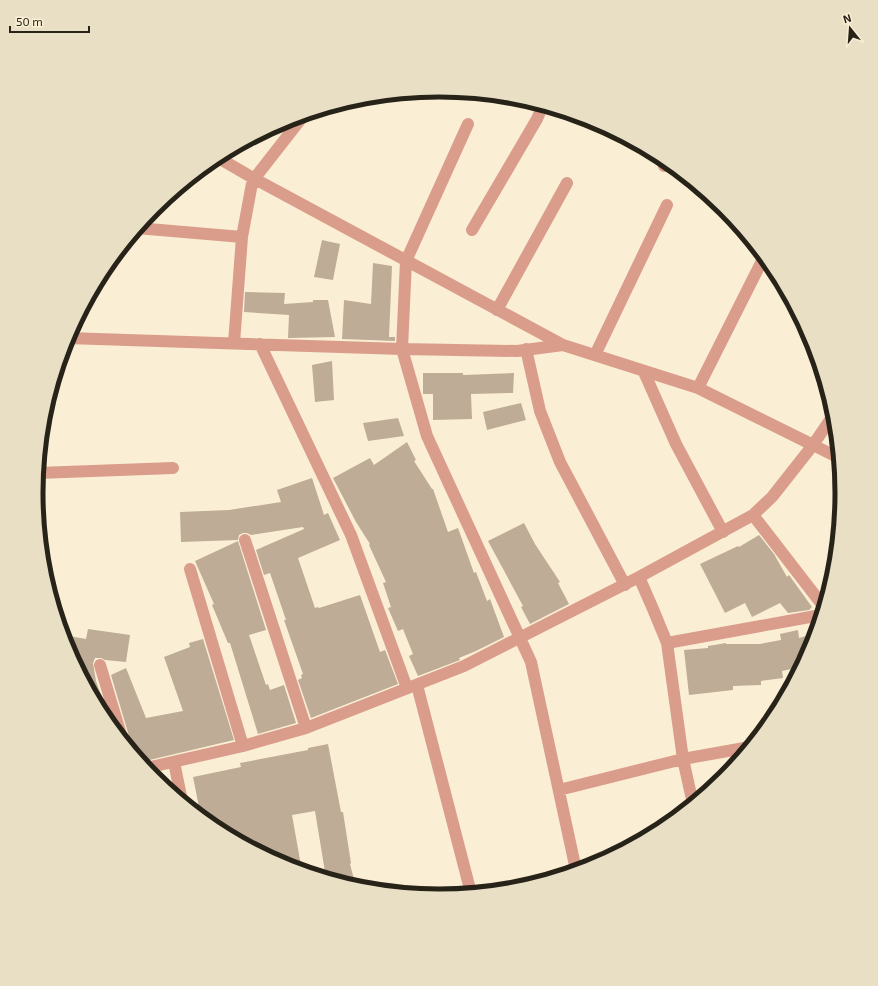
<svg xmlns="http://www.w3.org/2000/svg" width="878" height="986" viewBox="0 0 878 986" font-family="'Exo 2',sans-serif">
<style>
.building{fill:#beac96}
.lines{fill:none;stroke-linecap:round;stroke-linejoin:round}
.minor{stroke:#db9d8b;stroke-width:12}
.rim{fill:none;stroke:#272319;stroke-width:5}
</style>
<rect width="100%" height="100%" fill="#faefd4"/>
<path class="building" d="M322,240l18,4 -7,36 -19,-3z
M373,263l19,3 -3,71h6v4l-53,-2 2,-39 27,4z
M245,292l40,1 -1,11 29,-2v-2h15l7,37 -47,1 1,-23 -45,-3z
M332,361l2,39 -19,2 -3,-37z
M423,373h40v2l51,-2 -1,20 -42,1 1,25 -39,1v-26h-10z
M521,403l5,17 -39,10 -4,-18z
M398,418l6,18 -36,5 -5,-18z
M407,442l9,18 -2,1 18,28h1l15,43 10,-4 16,45 2,-1 11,29 3,-2 14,38 -28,14 -17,7 1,2 -42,16 -9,-20 4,-2 -10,-25 -5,2 -10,-23 3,-1 -8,-24 3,-1 -17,-37 1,-1 -14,-22 -23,-44 37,-20 4,7z
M312,478l12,37 4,-2 12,27 -42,18 17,50 3,-1 1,1 41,-13 20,57 5,-2 13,34 -87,34 -13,-38 4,-2 -1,-3 2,-1 -19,-54h2l-16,-47 -6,2 -8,-25 48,-21 -1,-2 -52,8 -4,-2h-4l-4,2 -1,5 -57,2 -1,-30 49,-2 52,-8 -4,-12z
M524,523l11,21 25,38 -2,1 11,21 -39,20 -9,-17 2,-1 -35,-65z
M759,535l15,19 13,23 2,-2 23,32 -3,3 -21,3 -8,-10 -28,14 -7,-14 -20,10 -25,-49 38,-18 1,1z
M238,541l28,89 -17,5 17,50 2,-1 2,6 14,-5 12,38 -38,11 -28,-91h-2l-16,-38 2,-1 -19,-43z
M88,629l42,6 -4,27 -21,-2 -4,-2h-6l-2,5 3,18 5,14 1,18 -35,-66 -4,-12 23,4z
M798,630l1,8 17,-5 -5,14 -10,20 -19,4 1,7 -22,3v4l-28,1v4l-44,5 -5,-45 24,-2v-2l18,-3v1h34l21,-4 -1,-6z
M203,639l31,101 -93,22 -15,-18 3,-4v-4l-18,-61 15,-7 20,50 37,-7 -19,-54 26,-10 -1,-4z
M328,744l13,68h2l8,51 -1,1 6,23 -30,-9 -11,-67 -23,4 10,56 -17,-6 -70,-37 -14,-11 -8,-40 48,-10 -1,-4 68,-13v-2z"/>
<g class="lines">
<path class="minor" d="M468,124l-62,137 -4,88 25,87 104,226 45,208
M217,157l36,21 310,167
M664,166l2,-5
M254,179l50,-64
M137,228l105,9
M472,230l65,-111 6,-14
M497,310l70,-127
M67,338l335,11 115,2 46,-6 135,43
M234,343l8,-106 11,-59
M260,344l91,191 56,153
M526,349l14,62 20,51 65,123
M595,355l72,-150
M644,372l32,72 47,88
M834,414l-21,31 26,13
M38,473l135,-5
M753,515l71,92
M245,540l61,188
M190,569l53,177
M667,643l154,-28
M100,665l22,73
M417,685l54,208
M174,762l8,39
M146,768l97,-22 63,-18 158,-62 175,-89
M559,790l124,-31 67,-12
M693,804l-10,-45 -16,-116 -14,-34 -14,-32 114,-62 19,-18 41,-52 -115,-57 66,-131"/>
</g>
<path d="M0 0H878V986H0ZM43 493a396 396 0 1 1 792 0a396 396 0 1 1-792 0Z" fill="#e9dfc5" fill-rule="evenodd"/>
<path class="rim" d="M43 493a396 396 0 1 1 792 0a396 396 0 1 1-792 0Z"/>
<g transform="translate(850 28) rotate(343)" stroke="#faefd4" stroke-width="3" paint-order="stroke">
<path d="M0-3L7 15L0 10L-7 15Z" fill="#272319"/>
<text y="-6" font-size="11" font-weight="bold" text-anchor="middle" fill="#272319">N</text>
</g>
<path d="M10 26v6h79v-6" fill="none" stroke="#272319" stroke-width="2"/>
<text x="16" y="26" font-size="12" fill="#272319" stroke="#faefd4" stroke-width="3" paint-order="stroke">50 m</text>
</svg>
